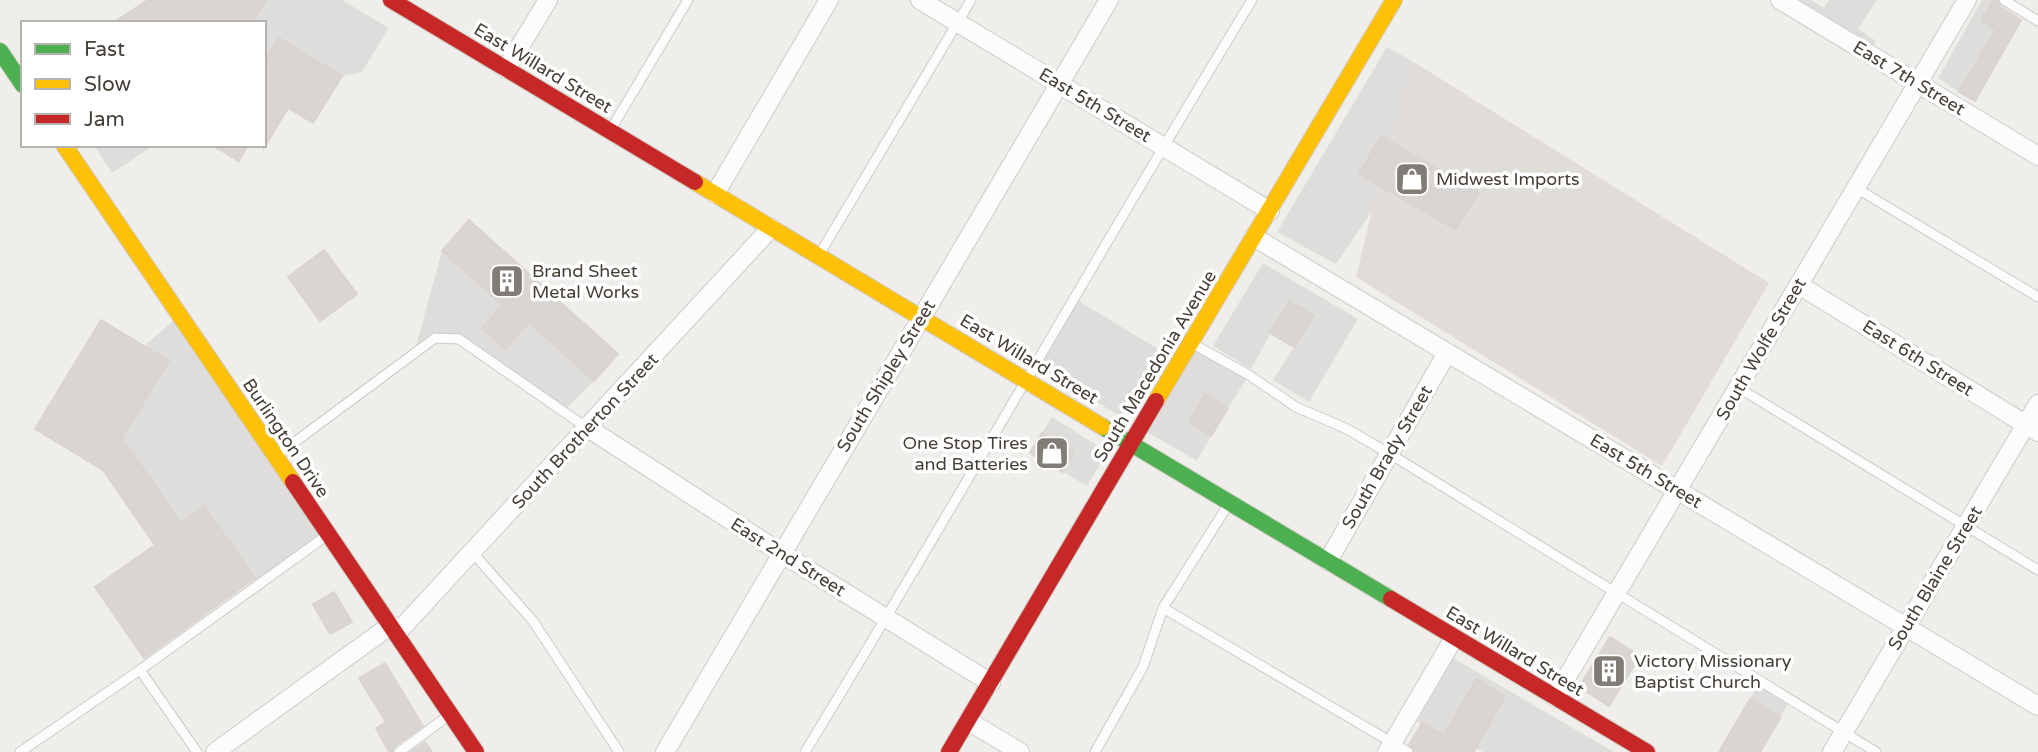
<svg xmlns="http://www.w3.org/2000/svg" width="2038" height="752" viewBox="0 0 2038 752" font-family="'Varela Round',sans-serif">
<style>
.industrial{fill:#e0ddd9}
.parking{fill:#dfdddb}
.building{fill:#d8d5d2;stroke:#d8d5d1;stroke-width:2}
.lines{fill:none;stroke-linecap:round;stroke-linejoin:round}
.lane-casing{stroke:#cdcac7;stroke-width:11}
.street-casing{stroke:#cdcac7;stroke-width:20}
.fast-casing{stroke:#cecac2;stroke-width:18}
.slow-casing{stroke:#cecac2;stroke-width:18}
.jam-casing{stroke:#cecac2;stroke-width:18}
.lane{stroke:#fdfcfc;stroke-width:9}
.street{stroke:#fdfcfc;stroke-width:18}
.fast{stroke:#4caf50;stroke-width:16}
.slow{stroke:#ffc107;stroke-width:16}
.jam{stroke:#c62828;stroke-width:16}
.labels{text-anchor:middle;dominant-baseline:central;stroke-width:7;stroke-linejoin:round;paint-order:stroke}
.street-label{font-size:18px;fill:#463f37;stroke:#fff}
.poi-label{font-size:18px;fill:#463f37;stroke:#fff;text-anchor:start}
</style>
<rect width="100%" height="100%" fill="#f0eeeb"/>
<path class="industrial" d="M1412,61l357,222 -107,183 -306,-189 22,-92 78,45 22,-37 -84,-50z"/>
<path class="parking" d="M267,0h75l47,28 -27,44 -20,4 -78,-14v-39h-11z
M1794,0h17l13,8 5,-8h48l-19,29 18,12 -4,8z
M1982,0h12l-13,20 15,9 -37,63 -21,-14z
M1387,47l25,14 -18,82 -13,-7 -22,37 19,12 -6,26 -36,53 -59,-32z
M99,145h55l-42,28 -17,-26z
M442,251l68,61 -4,36 23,-26 65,59 -31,31 -104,-73 -24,-1 -21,15z
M1263,263l95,56 -49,83 -36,-22 21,-33 -23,-14 -20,36 -38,-23z
M1074,298l89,54 -41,65 -87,-51z
M179,316l149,218 -70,51 -54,-79 -23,17 -59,-84 47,-77 -25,-16z
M1191,343l58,32 -21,33 -24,-13 -14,24 2,5 19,12 -14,25 -57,-33z
M1052,417l51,32v10l-16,27 -24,-14 11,-19 -32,-20z
M1453,658l161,94h-131l-7,-4 29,-52 -29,-17 -32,56 -27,-14z
M1761,681l29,18 -9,18 -31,-18z"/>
<path class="building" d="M148,0h118l-14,23h-139z
M1993,0h4l3,6 21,14 -46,81 -16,-9 37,-63 -15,-8z
M279,38l63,38 -29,47 -25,-15 -24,40v-86z
M1381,136l98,56 -23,38 -97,-56z
M212,145h36l-9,16z
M469,220l149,134 -24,27 -65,-59 -24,27 -23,-21 21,-23 -61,-54z
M324,250l33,44 -37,27 -32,-44z
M1289,301l25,14 -20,32 -24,-14z
M101,320l68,41 -47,77 59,85 23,-17 51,72 -111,80 -49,-71 60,-42 -52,-75 -68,-41z
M1205,394l23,14 -17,28 -19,-12 -2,-5z
M1042,433l32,19 -11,20 -33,-19z
M334,592l18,30 -22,12 -17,-30z
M1610,637l30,19 -31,50 -30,-19z
M385,663l38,63 -28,20 -3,6h-3l-13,-24 10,-6 -27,-44z
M1476,679l29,17 -31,56h-59l-6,-7 13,-22 22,12z
M1750,699l31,18 -21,35h-41z
M425,742l7,10h-21z"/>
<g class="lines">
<g class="lane-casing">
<path id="lane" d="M2004,0l34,21
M611,129l77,-129
M1856,188l182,109
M819,255l152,-255
M1193,344l56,31 47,32 51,22 43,25 486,298
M1739,388l299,182
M276,456l159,-118 24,1 128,89
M473,553l60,68 86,131
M1163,608l245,144
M140,670l186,-134
M20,752l120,-82 57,82
M399,752l49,-36
M805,752c152,-249 295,-503 447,-752
M1095,752l48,-85 20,-59 65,-103"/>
</g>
<g class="street-casing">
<path id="street" d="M920,0l350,211
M1780,0l258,156
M506,69l42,-69
M715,194l114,-194
M1254,237l784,469
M1799,285l239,147
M588,428l193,125 210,130
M1328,561l119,-208
M397,633l374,-405
M1555,697l412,-697
M968,721l52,31
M215,752l176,-127
M665,752l444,-752
M1387,752l67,-114
M1832,752l206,-348"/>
</g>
<g class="fast-casing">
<path id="fast" d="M0,51l23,34
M1103,427l288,172"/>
</g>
<g class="slow-casing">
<path id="slow" d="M64,145l229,337
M695,182l408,245
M1156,401l238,-401"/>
</g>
<g class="jam-casing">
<path id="jam" d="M391,0l304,182
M293,482l183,270
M1391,599l256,153
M949,752l207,-351"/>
</g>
<use href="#lane" class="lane"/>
<use href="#street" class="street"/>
<use href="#fast" class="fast"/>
<use href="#slow" class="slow"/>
<use href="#jam" class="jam"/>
</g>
<defs>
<g id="shop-square" transform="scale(1.75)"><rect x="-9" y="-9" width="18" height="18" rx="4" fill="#827c76" stroke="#fff"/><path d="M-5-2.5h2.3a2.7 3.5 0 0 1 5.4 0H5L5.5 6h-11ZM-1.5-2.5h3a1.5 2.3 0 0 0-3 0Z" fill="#fff"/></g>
<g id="building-square" transform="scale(1.75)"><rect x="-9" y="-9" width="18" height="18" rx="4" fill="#827c76" stroke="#fff"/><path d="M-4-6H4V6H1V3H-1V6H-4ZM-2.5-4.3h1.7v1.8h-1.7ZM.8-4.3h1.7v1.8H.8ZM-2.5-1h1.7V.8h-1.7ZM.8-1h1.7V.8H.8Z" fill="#fff"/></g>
</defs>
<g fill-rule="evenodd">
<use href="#shop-square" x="1412" y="179"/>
<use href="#building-square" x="507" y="281"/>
<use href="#shop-square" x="1052" y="453"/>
<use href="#building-square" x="1609" y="671"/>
</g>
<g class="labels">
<g class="street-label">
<text transform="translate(543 68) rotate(31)">East Willard Street</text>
<text transform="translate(1909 78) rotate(31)">East 7th Street</text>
<text transform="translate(1095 105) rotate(31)">East 5th Street</text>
<text transform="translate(1761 349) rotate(-60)">South Wolfe Street</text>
<text transform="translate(1918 358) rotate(32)">East 6th Street</text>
<text transform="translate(1029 359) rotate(31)">East Willard Street</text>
<text transform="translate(1155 366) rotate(-59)">South Macedonia Avenue</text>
<text transform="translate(886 376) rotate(-59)">South Shipley Street</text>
<text transform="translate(585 431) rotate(-47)">South Brotherton Street</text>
<text transform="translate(286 438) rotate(56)">Burlington Drive</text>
<text transform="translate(1387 457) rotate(-60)">South Brady Street</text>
<text transform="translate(1646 471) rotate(31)">East 5th Street</text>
<text transform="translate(788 557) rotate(32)">East 2nd Street</text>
<text transform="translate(1935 578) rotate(-59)">South Blaine Street</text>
<text transform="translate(1515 651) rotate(31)">East Willard Street</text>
</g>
<g class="poi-label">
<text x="1436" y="179">Midwest Imports</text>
<text x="532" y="271">Brand Sheet<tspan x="532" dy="21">Metal Works</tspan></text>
<text x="1028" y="443" text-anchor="end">One Stop Tires<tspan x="1028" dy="21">and Batteries</tspan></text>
<text x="1634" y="661">Victory Missionary<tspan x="1634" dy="21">Baptist Church</tspan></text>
</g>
</g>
<rect x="21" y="21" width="245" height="126" fill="#ffffff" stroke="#b5b2af" stroke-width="2"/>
<rect x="35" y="44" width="35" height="10" fill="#4caf50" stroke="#b5b2af" stroke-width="2"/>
<text x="84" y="56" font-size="21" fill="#463f37">Fast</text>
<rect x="35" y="79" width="35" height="10" fill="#ffc107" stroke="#b5b2af" stroke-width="2"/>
<text x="84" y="91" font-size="21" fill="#463f37">Slow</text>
<rect x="35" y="114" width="35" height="10" fill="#c62828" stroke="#b5b2af" stroke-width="2"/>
<text x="84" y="126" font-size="21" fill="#463f37">Jam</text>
</svg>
